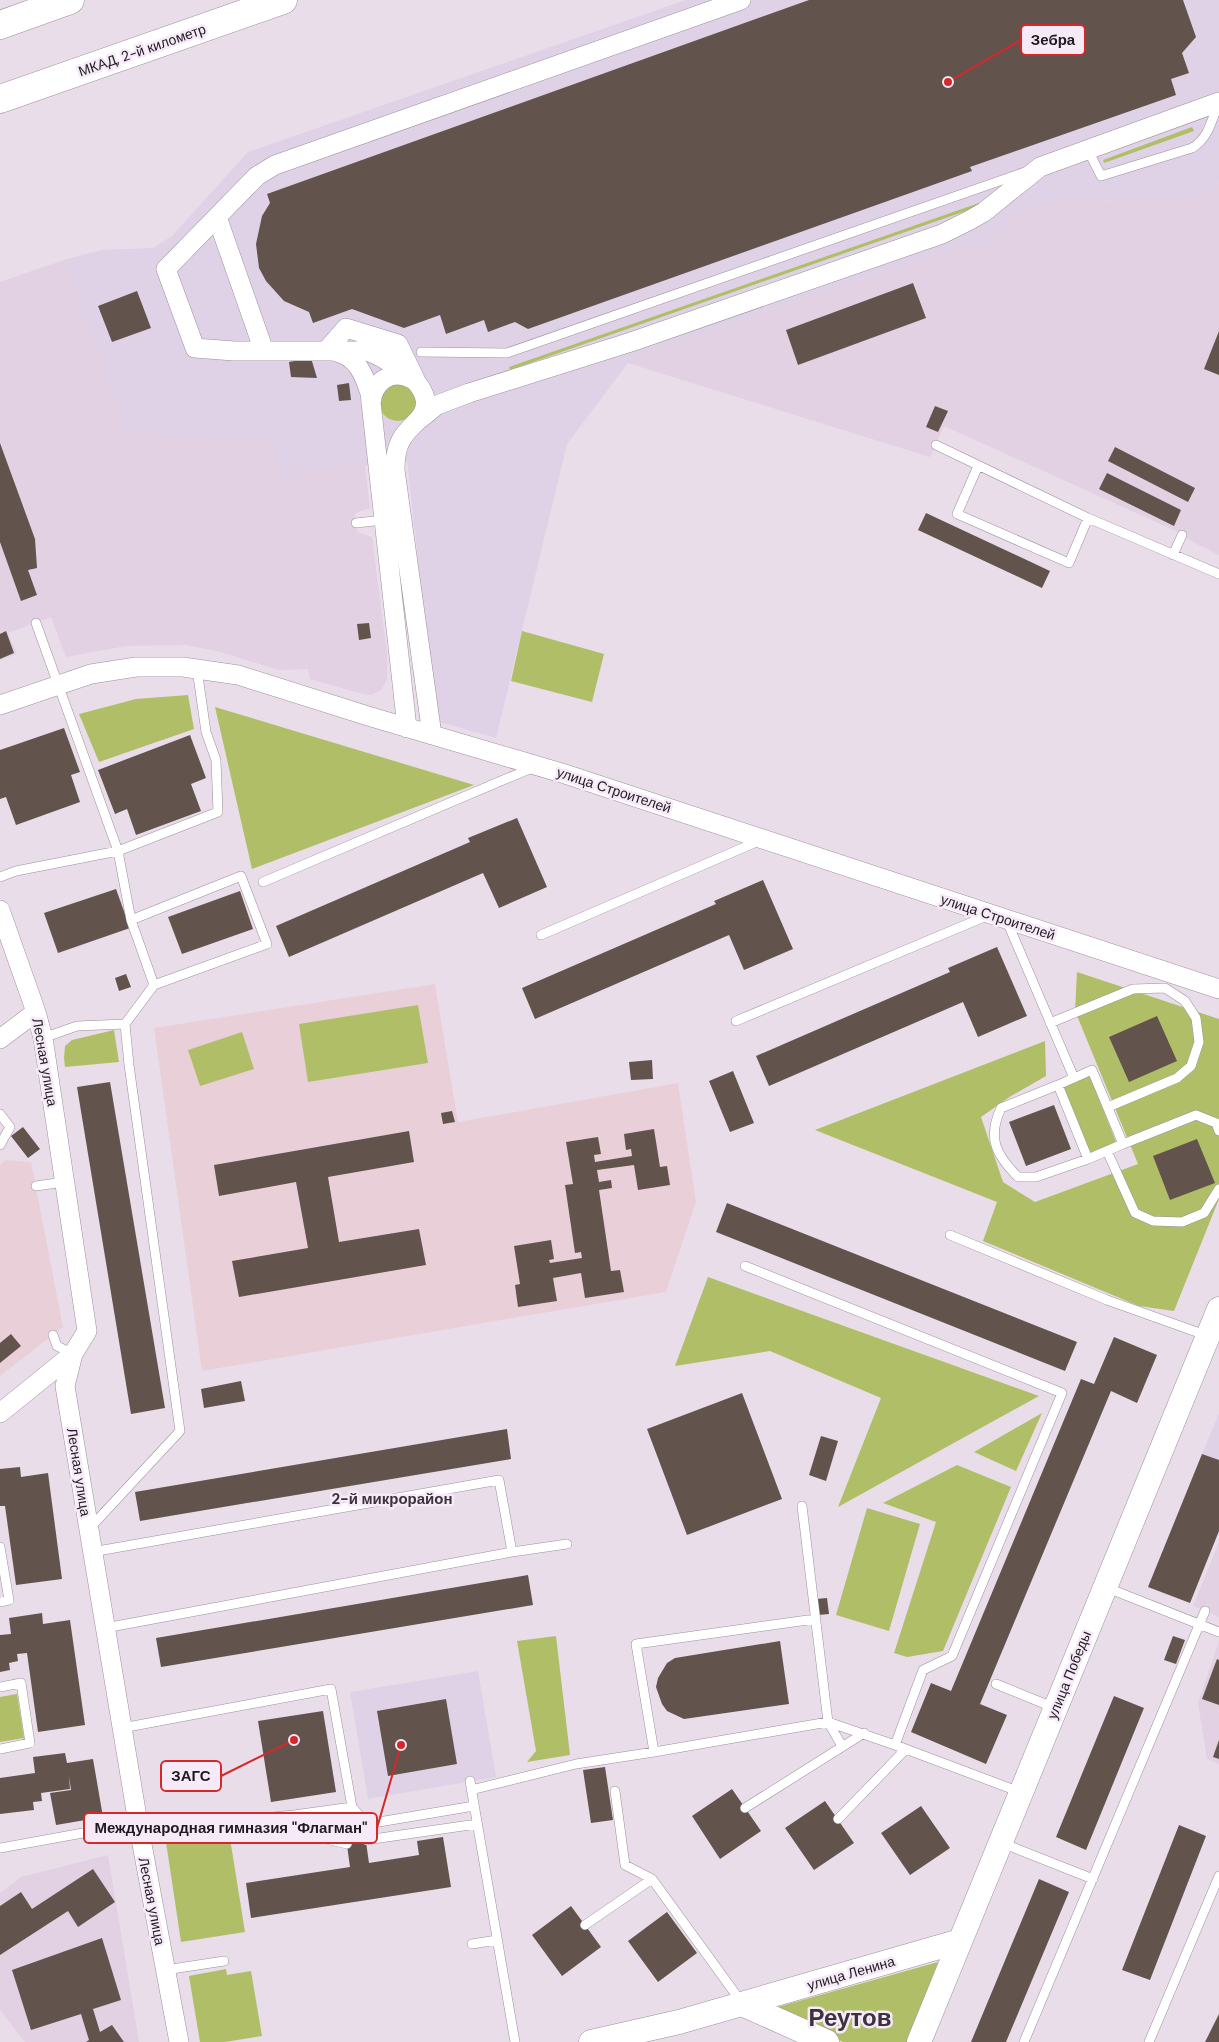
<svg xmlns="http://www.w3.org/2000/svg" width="1219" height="2042" viewBox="0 0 1219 2042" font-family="'DM Sans',sans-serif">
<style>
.commercial{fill:#e0d2e6}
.built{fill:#e2d0e3}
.education{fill:#e9d0d8}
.green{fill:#b0bf67}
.building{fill:#62534d}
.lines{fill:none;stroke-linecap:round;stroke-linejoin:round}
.service-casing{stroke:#9b909c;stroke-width:10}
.minor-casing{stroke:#9b909c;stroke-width:20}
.tertiary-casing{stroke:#9b909c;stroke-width:25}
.trunk-casing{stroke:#9b909c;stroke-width:29}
.service{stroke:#fff;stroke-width:9}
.minor{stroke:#fff;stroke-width:19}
.tertiary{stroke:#fff;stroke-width:24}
.trunk{stroke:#fff;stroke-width:28}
.labels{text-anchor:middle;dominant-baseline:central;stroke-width:5;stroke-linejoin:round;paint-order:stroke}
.street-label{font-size:14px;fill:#1f1a1f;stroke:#f6eaf8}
.neighbourhood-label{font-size:15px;font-weight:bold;fill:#3b323c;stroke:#f6eaf8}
.town-label{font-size:24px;font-weight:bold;fill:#3b323c;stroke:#f6eaf8}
.leader{fill:none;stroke:#d62828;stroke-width:2}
.callout-dot{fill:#d62828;stroke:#f6eaf8;stroke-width:2}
.callout{fill:#f6eaf8;stroke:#d62828;stroke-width:2}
.callout-label{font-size:15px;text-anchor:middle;font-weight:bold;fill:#1f1a1f}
</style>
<rect width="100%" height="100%" fill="#e9ddea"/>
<path class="commercial" d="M686,0h533v182l-5,12 -182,11 -47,45 -19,-6 -323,109 -15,10 -61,81 -71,294 -60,-17 -29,-260 -42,5 -68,2v9h-20l-151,-42 -62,-175 37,-10 52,-2 19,-12 76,-84z
M1219,1413v47l-17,-6z
M478,1671l18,106 -128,22 -18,-107z"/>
<path class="built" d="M1219,182v373l-24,-12 -17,-11 -234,-106 -14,31 -302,-94 14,-10 324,-109 19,6 7,-17 40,-28 182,-11z
M64,260l63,174 146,4 4,39h20l-1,-9 69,-2 5,42 -15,5 2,19 15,5 15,117v26l-6,10 -10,5 -12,-2 -49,-14 -2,-10 -29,1 -62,-19 -32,-6 -59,1 -60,11 -15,-40 -43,16 9,21 -17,6v-378z
M1219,1542v75l-26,-11z
M1219,1641v123l-12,-5 -9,-56z
M108,1855l31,187h-114l-25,-32v-117l21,-16z"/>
<path class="education" d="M435,984l23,138 220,-39 18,119 -30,90 -464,79 -48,-343z
M6,1160l25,2 32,165 -63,49v-211z"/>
<path class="green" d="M1192,127l2,4 -90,32 -1,-3z
M979,203l1,3 -470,164 -1,-3z
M379 402a19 19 0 1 1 38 0a19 19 0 1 1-38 0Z
M522,631l82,23 -12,48 -81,-21z
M188,695l6,34 -95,33 -20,-48 57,-15z
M215,707l259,78 -222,84z
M1077,972l142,47v180l-45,112 -35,-5 -156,-65 14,-39 -182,-72 230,-89 1,35 -35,20 -30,21 22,65 32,20 103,-38 -63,-153z
M418,1005l10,58 -120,19 -9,-58z
M114,1030l5,32 -54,5 -1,-9 1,-12 7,-6z
M242,1032l12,37 -54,17 -12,-36z
M1090,1076l26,66 -26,11 -27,-66z
M708,1277l331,119 -201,111 43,-109 -111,-47 -95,15z
M1042,1413l-26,58 -42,-19z
M957,1465l54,22 -68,164 -36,6 -13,-4 42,-131 -53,-19z
M867,1508l53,16 -31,107 -53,-16z
M556,1636l14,119 -43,7 9,-11 -19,-110z
M17,1694l7,44 -24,4v-45z
M229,1832l16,100 -64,10 -15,-100z
M938,1962l-31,80h-64l-69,-34z
M226,1969l1,6 24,-4 11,65 -37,6h-25l-11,-66z"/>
<path class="building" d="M809,0h374l13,37 -14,16 7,20 -18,6 5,16 -206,72 2,4 -444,158 -13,-7 -27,10 -4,-12 -38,14 -6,-19 -36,13 -52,-19 -39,14 -4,-11 -25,-11 -18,-20 -7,-13 -3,-24 6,-28 8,-13 -3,-9z
M913,283l13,35 -128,47 -12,-35z
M137,291l14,37 -39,14 -14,-36z
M1219,331v44l-15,-6z
M311,358l6,20 -26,-1 -2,-15z
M349,383l2,17 -12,1 -2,-16z
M935,406l13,5 -10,21 -12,-5z
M0,443l35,96 2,29 -9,2 9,25 -16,6 -21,-59z
M1115,447l80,41 -7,14 -80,-41z
M1107,473l74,37 -7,16 -75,-37z
M926,513l124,58 -8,17 -124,-58z
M369,623l2,15 -12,2 -2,-16z
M6,631l8,22 -14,6v-25z
M64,728l16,44 -9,3 9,27 -64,23 -10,-28 -6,2v-49z
M190,735l16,43 -15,6 10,27 -65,24 -9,-26 -12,5 -17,-44z
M517,818l30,69 -48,21 -16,-35 -194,84 -13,-31 194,-84 -2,-4z
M763,880l30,69 -49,21 -15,-35 -194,84 -13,-31 194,-84 -2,-3z
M116,889l14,39 -72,25 -14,-40z
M240,891l13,38 -71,25 -14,-37z
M997,947l30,69 -49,21 -15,-35 -194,84 -13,-30 194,-84 -2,-4z
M126,974l5,13 -12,4 -4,-13z
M1157,1016l20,45 -48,21 -20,-45z
M652,1060l1,19 -22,1 -2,-18z
M733,1071l21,52 -24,9 -21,-51z
M110,1082l55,326 -34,6 -54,-327z
M1054,1105l17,44 -45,17 -17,-44z
M452,1111l3,11 -12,2 -2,-11z
M23,1127l17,22 -12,9 -17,-22z
M654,1129l6,38 7,-1 3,19 -32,5 -4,-25 -37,5 2,12 12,-2 1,8 -13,2 12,81 9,-1 4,22 -39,6 -4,-25 -28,5 4,23 -39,6 -3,-22 5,-1 -6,-38 37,-6 3,19 -5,1 1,3 32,-5 -1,-6 -6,1 -10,-68 8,-1 -7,-42 32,-5 3,17 -7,1 1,7 37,-6 -1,-7 -5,1 -2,-16z
M409,1131l5,31 -86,15 11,65 80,-13 7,36 -187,32 -7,-36 76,-13 -12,-66 -77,14 -5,-31z
M1197,1139l18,44 -45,17 -17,-44z
M727,1203l350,139 -12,29 -349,-139z
M11,1334l10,12 -21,17v-20z
M1114,1337l43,18 -20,48 -26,-12 -131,313 27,11 -21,49 -75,-32 20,-49 20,8 130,-312 13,5z
M241,1381l4,20 -41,7 -3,-19z
M742,1393l40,106 -95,36 -40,-106z
M507,1429l4,30 -371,62 -5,-29z
M821,1436l17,5 -12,40 -17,-6z
M1202,1454l17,6v71l-29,72 -42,-16z
M20,1467l1,10 27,-4 14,106 -46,6 -11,-79h-5v-37z
M528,1575l5,30 -372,62 -5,-29z
M827,1598l2,16 -11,1 -2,-16z
M42,1613l1,11 27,-4 15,105 -47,7 -11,-79 -10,1 1,7 -9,2 1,7 -10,2v-37l11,-1 -2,-16z
M1173,1636l12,4 -9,24 -12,-4z
M780,1641l9,63 -105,15 -17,-8 -5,-7 -6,-17 2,-9 9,-15 8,-5z
M1217,1659l2,1v45l-17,-6z
M1114,1696l30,12 -58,142 -30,-13z
M446,1699l11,65 -69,12 -11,-65z
M323,1711l13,81 -65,10 -13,-81z
M1219,1740v19l-6,-2z
M65,1753l2,10 26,-4 10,58 -47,8 -6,-32 21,-3 -2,-14 1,13 -29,4 1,8 -9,1 1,8 -34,4v-36l35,-5 -2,-16z
M605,1767l8,53 -22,3 -8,-53z
M732,1789l29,42 -41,28 -28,-43z
M825,1801l29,42 -40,27 -29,-42z
M921,1806l29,42 -40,27 -29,-42z
M1179,1825l27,11 -56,144 -28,-10z
M365,1835l4,28 50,-8 -2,-14 26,-4 8,50 -200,31 -5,-35 104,-16 -4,-29z
M93,1869l22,33 -37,25 -10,-16 -68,44v-49l21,-14 11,17z
M1039,1879l30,13 -63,150h-35z
M571,1906l30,41 -39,29 -30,-41z
M667,1912l30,41 -39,29 -30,-41z
M102,1938l19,62 -28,9 7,23 12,-7 12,17h-38l3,-2 -8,-26 -50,16 -19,-60z
M1219,2014v28h-14z"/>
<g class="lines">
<g class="service-casing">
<path id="service" d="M1088,150l13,26 91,-28c16,-9 20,-28 26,-44
M421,352l86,1 518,-181
M936,445l152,73 131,56
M978,466l-21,48 112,49 19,-45
M356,523l28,-3
M1173,555l9,-20
M0,877l16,-6 102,-20 -82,-228
M263,882l271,-115
M1006,919l68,159
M541,935l220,-95
M154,985l-23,-65 -13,-69 100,-39 -2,-52 -10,-28 -9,-63
M736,1021l253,-106
M1050,1023l83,-34 32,-1 20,13 11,17 3,24 -8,24 -14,12 -69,29
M43,1038l34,-12 48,-2 29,-39 113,-41 -26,-68 -110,44
M1092,1070l31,74 -35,15 -30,-74z
M1058,1085l-57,23c-14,30 -5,47 17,69h18l52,-18
M0,1114l10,13 -10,18
M1123,1144l73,-29 20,8 3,8
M1107,1151l28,62 18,8 29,1 22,-9 15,-24
M36,1186l28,-4
M950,1235l157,65 101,36
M745,1266l317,127 -110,263 -29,14 -28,75 125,47
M53,1335l4,11 16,8
M802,1506l26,216 14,24
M89,1529l91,-98 -51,-366 -4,-41
M0,1547l9,53 -9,2
M92,1552l407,-72 13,72 -407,76
M512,1552l55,-8
M1105,1587l114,45
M996,1684l59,24
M0,1687l21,-4 9,60 -30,6
M654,1752l-18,-108 179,-25
M470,1781l45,261
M471,1790l105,-26 78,-12 174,-30 67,23
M615,1791l10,74 27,14
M352,1807l15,17 107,-18
M745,1808l119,-75
M838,1819l68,-70
M250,1821l97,23
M366,1840l111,-16
M1002,1843l91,36
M0,1848l138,-25 18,5 138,-13 58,-8 -21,-118 -209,39
M585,1925l67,-46 90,124
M472,1944l25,-4
M165,1970l59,-9
M1024,2042l181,-431
M1149,2042l70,-166"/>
</g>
<g class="minor-casing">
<path id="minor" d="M217,217l47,134
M326,351l20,-23 52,16 17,35
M336,352c21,4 28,23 34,41l37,335
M371,403c2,-21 20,-35 41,-24
M420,419l17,-14 32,-12 162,-51 311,-108 28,-14 14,-8 56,-45 179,-65
M0,705l91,-31 45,-7h47l55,8 130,41 197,58 654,215
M432,735l-37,-265c0,-10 1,-21 6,-30 4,-8 12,-14 18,-21 14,-16 3,-34 -12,-45 -13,-9 -25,-18 -40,-23h-133l-39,-3 -29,-79 91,-93 18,-11 466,-165
M0,910l36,102 7,26 44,293 -14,23 -8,32 73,437 41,219
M0,1039l36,-27
M0,1413l73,-59"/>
</g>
<g class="tertiary-casing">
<path id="tertiary" d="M742,2004l85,38
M591,2042l88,-20 281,-81
M919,2042l300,-733"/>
</g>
<g class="trunk-casing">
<path id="trunk" d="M0,25l70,-25
M0,99l283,-99"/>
</g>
<use href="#service" class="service"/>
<use href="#minor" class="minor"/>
<use href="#tertiary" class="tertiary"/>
<use href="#trunk" class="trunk"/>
</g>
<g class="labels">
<g class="street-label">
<text transform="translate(142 50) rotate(-19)">МКАД, 2-й километр</text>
<text transform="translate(614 790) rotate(18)">улица Строителей</text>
<text transform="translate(998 917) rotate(18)">улица Строителей</text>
<text transform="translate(45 1062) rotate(80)">Лесная улица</text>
<text transform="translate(79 1472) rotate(81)">Лесная улица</text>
<text transform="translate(1069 1675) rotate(-68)">улица Победы</text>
<text transform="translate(152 1901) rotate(79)">Лесная улица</text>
<text transform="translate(851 1973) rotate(-16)">улица Ленина</text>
</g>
<g class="neighbourhood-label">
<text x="392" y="1499">2-й микрорайон</text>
</g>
<g class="town-label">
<text x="850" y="2017">Реутов</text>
</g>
</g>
<path class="leader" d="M948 82L1021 40M294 1740L221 1776M401 1745L377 1828"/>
<g class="callout-dot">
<circle cx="948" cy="82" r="5"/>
<circle cx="294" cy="1740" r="5"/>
<circle cx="401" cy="1745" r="5"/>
</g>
<g class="callout">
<rect x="1021" y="25" width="64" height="30" rx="5"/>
<rect x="161" y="1761" width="60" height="30" rx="5"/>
<rect x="84" y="1813" width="293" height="30" rx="5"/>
</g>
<g class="callout-label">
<text x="1053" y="45">Зебра</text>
<text x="191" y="1781">ЗАГС</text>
<text x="231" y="1833">Международная гимназия "Флагман"</text>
</g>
</svg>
